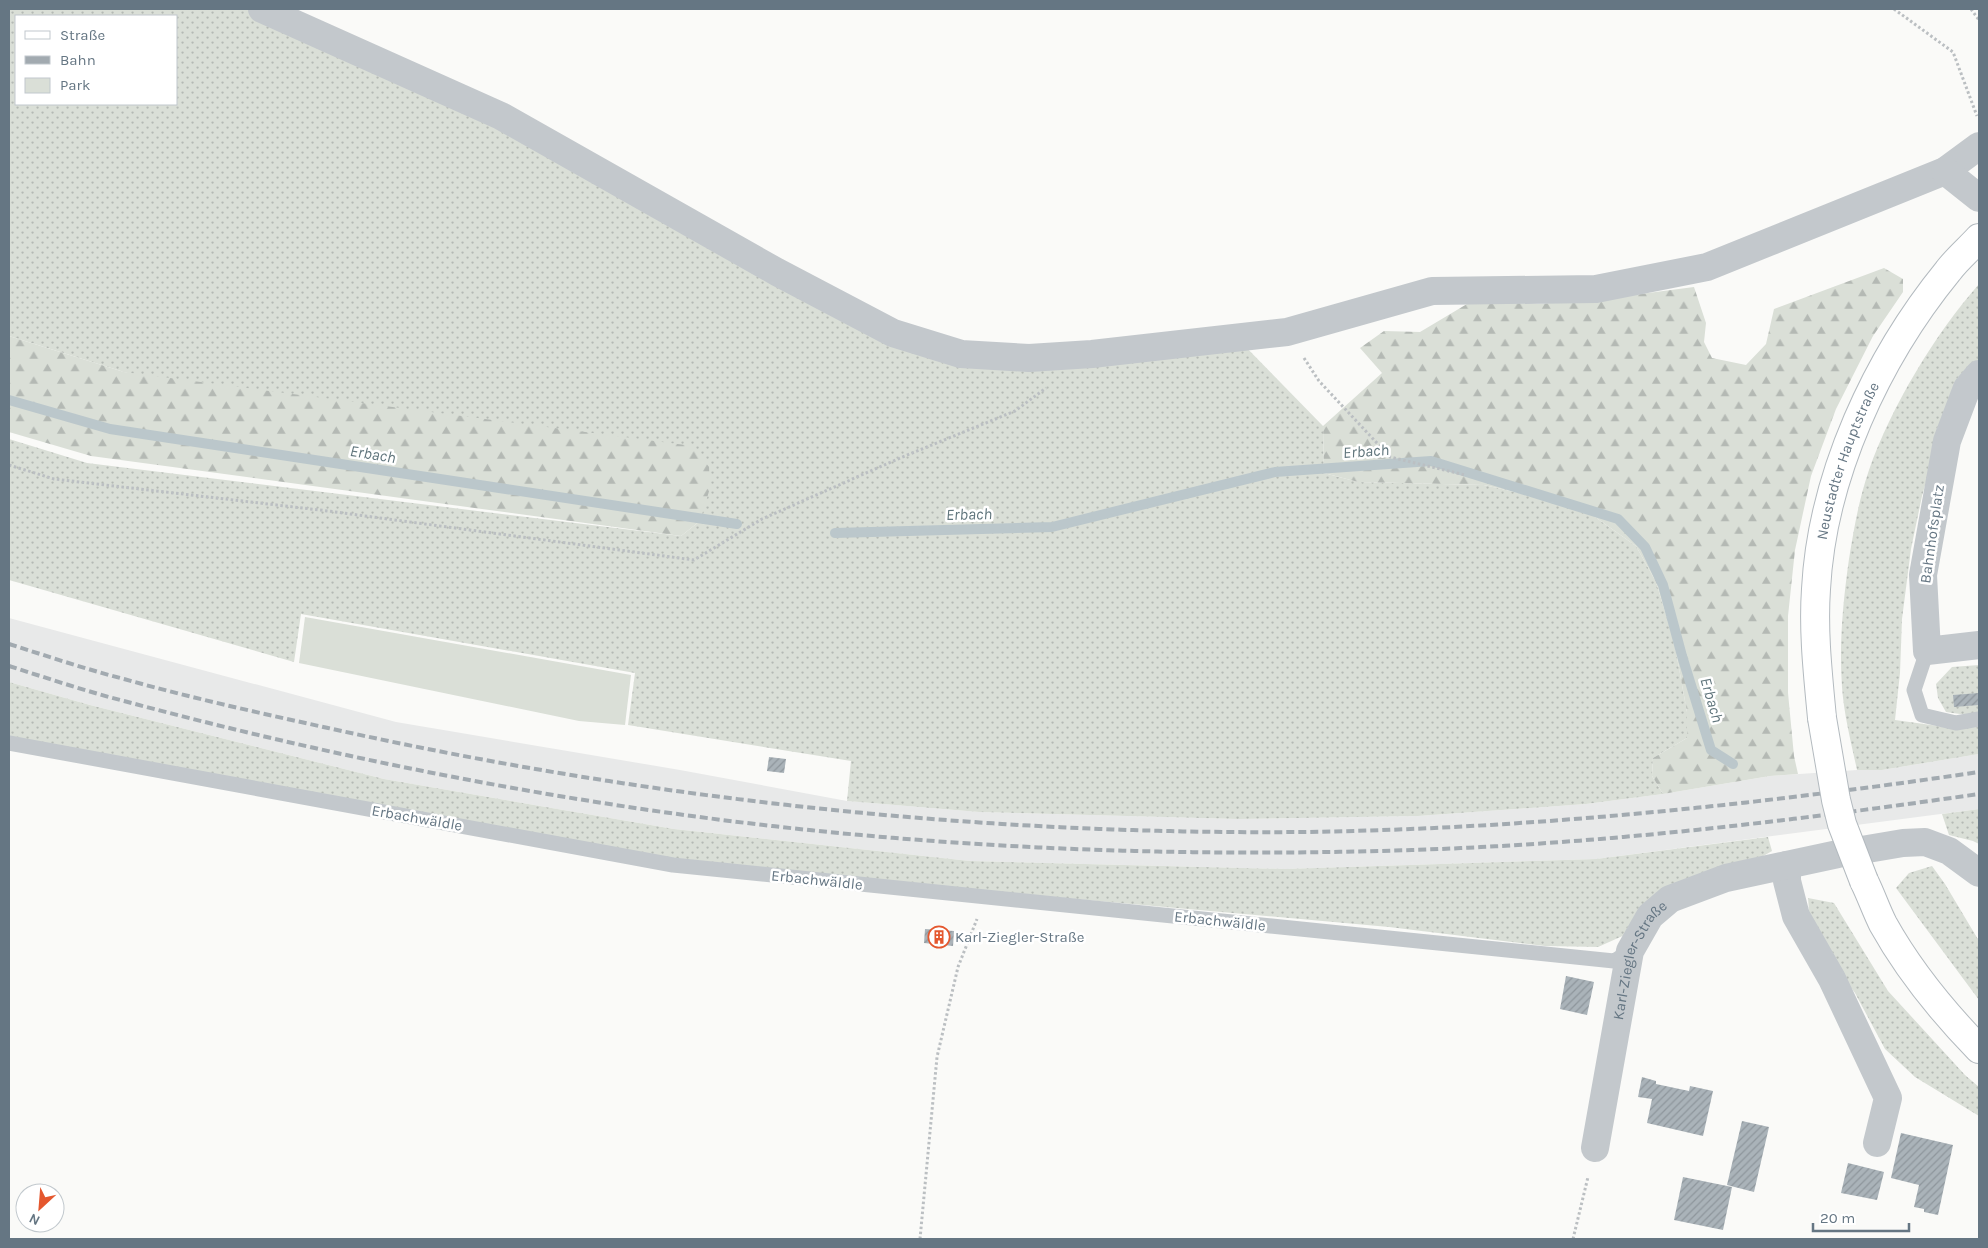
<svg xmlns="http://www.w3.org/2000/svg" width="1988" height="1248" viewBox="0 0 1988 1248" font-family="Karla,sans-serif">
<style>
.built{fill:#e8e9e9}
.grass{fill:url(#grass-dots);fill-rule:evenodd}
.forest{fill:url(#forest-firs)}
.green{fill:#dadfd7}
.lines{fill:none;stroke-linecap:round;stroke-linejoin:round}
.stream{stroke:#bbc7cb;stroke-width:10}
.building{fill:url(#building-hatch)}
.secondary-casing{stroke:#b3babf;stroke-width:30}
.path{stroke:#bbbfc2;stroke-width:3;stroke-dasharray:2.5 2.5;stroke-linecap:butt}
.lane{stroke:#c3c8cc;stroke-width:15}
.street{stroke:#c3c8cc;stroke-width:28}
.secondary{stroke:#fff;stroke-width:28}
.rail{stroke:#a2aab0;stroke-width:4;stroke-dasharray:8 4;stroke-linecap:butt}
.secondary-bridge-casing{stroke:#b3babf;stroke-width:30;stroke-linecap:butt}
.secondary-bridge{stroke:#fff;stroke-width:28}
.labels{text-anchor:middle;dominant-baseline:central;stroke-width:5;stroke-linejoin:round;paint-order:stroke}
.street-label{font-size:15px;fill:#657683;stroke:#fff}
.poi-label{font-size:15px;fill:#657683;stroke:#fff;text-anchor:start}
.water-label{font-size:16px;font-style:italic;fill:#60757c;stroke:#fff}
</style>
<defs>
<pattern id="grass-dots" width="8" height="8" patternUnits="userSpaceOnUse" patternTransform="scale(1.25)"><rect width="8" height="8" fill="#dadfd7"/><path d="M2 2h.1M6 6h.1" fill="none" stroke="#b4b9b4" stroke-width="1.8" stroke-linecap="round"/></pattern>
<pattern id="forest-firs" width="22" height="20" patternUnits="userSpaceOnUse" patternTransform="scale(1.25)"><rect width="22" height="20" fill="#dadfd7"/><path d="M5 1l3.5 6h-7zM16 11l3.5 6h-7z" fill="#b4b9b4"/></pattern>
<pattern id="building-hatch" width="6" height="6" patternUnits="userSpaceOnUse" patternTransform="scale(1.25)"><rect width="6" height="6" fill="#aab3b9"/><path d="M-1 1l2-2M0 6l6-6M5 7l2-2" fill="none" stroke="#8e969c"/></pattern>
</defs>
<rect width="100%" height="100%" fill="#fafaf8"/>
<path class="built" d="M9,618l387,104 284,48 167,31 132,11 259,7 180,-3 168,-12 77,-10 107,-18 87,-6h25l97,-16v55l-383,50 -311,10 -315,-8 -296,-32 -290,-50 -294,-74 -81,-23z"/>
<path class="grass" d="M9,9h253l699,345 276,-16 86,88 1,47 34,9 126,3 97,22 55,39 20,36 18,59 13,71v26l-34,20 -1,18 11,18 -77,10 -168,12 -180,3 -259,-7 -132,-11 4,-40 -223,-36 7,-52 -334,-59 -7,48 -285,-82v-141l78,24 594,73 19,-15 -576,-149 -115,-36zM16,16h160v88h-160z
M1979,284v80l-32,44 -25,88 -11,53 -9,70 -2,54 -5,47 58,8 26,-1v27l-97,16h-25c-6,-28 -13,-55 -15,-83 -3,-43 1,-86 7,-128 5,-31 10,-60 20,-89 22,-63 66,-136 110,-186z
M1979,665v47l-12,3 -21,-3 -8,-14 -2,-14 16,-17z
M9,682l81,23 294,74 290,50 296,32 315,8 311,-10 172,-22 4,14 -145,83 -29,13 -53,-1 -156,-19 -403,-36 -313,-33 -415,-74 -249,-48z
M1979,809v35l-6,-3 -24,-6 -7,-21z
M1932,866l13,18 34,57v59l-83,-112 13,-15z
M1808,898l26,5 54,88 77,84 14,12v29l-64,-39 -30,-28 -30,-56 -32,-43 -13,-28z"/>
<path class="forest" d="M1884,268l19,11v13l-30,44 -37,73 -25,67 -16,74 -7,66v77l6,63 4,18 -28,2 -107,18 -11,-18 1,-18 34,-20v-26l-13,-71 -18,-59 -20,-36 -55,-39 -97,-22 -126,-3 -34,-9 -1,-47 59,-53 -22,-25 24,-17 36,1 52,-31 66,3 64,-5 92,-12 12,36 -2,19 8,16 34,7 20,-21 8,-35z
M9,336l115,36 569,74 16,21 1,21 -10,33 -19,15 -590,-80 -82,-24z"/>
<path class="green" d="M305,617l326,58 -6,50 -46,-4 -280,-58z"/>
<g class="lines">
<path class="stream" d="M9,400l101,29 627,95
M835,533l217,-6 223,-55 156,-11 187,58 27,28 18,38 19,71 29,94 22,14"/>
</g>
<path class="building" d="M1979,693v12l-25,2 -1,-12z
M769,757l17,2 -2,14 -17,-2z
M925,929l29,2 -1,15 -29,-3z
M1566,976l28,6 -7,33 -27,-6z
M1642,1077l14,4v3l33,7 1,-5 23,5 -10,45 -56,-13 5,-24 -14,-2z
M1742,1121l27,6 -15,65 -27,-7z
M1901,1133l52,12 -15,70 -14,-3v-3l-10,-2 5,-22 -28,-7z
M1848,1163l36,9 -7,28 -36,-7z
M1683,1177l49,10 -9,43 -49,-10z"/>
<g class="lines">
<g class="secondary-casing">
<g id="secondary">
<path id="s2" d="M1822,718c-4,-43 -9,-86 -6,-129 6,-113 61,-231 132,-318 9,-12 21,-22 31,-33"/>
<path d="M1864,881c7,14 12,29 19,43 25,45 60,88 96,125"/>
</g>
</g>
<path class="path" d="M1894,9l59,43 24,64
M1971,9l8,11
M1304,358l15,23 71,76 75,18
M9,465l45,14 274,32 366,49 68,-41 138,-61 115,-47 31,-23
M920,1239l17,-182 21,-90 19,-48
M1573,1239l15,-62"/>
<path class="lane" d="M1927,651l-13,39 8,25 34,8 23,-4
M9,743l664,122 941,96 16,-10"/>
<g class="street">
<path d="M262,9l239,107 276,156 116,61 68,21 68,4 63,-4 195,-22 145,-41 164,-2 111,-22 238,-96 34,-25"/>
<path d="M1945,171l34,27"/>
<path d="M1979,374l-12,14 -20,53 -24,134 4,76 52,-6"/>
<path d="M1787,865v16l9,35 36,63 56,119 -11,45"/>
<path id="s1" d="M1595,1148l35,-197 20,-35 20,-17 56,-21 112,-24 65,-11 22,-1 24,9 30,22"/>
</g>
<use href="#secondary" class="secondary"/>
<path class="rail" d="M9,644c38,12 76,25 115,35 67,19 136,34 204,49 319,71 647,107 974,104 226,-3 453,-27 677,-60
M9,666c38,12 76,25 115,35 212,57 430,100 648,125 212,24 426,31 640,24 190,-6 379,-29 567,-56"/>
<g class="secondary-bridge-casing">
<path id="secondary-bridge" d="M1822,718l14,82 6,24 22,57"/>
</g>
<use href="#secondary-bridge" class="secondary-bridge"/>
</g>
<defs>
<g id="building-ring" transform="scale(1.125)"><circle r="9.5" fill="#fff" stroke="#e4572e" stroke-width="1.5"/><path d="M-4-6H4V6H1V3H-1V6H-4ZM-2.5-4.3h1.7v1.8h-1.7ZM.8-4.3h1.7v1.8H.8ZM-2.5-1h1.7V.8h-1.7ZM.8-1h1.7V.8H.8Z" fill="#e4572e"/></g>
</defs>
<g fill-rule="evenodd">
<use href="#building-ring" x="939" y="937"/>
</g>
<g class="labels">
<g class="street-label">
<text stroke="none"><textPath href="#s2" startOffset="262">Neustadter Hauptstraße</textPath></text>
<text transform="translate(1932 534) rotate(-82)">Bahnhofsplatz</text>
<text transform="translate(417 818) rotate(10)">Erbachwäldle</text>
<text transform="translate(817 880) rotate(6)">Erbachwäldle</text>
<text transform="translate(1220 921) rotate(6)">Erbachwäldle</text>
<text stroke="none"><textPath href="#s1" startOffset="195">Karl-Ziegler-Straße</textPath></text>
</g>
<g class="poi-label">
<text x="955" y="937">Karl-Ziegler-Straße</text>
</g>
<g class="water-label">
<text transform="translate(1366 451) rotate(-4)">Erbach</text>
<text transform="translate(373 454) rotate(9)">Erbach</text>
<text transform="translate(969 514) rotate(-1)">Erbach</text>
<text transform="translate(1712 700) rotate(74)">Erbach</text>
</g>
</g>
<rect width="1988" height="1248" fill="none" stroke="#657683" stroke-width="20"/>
<rect x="15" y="15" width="162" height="90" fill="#ffffff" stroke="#c1c8cd"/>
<rect x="25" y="31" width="25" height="8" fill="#ffffff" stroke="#c1c8cd"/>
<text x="60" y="40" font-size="15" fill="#657683">Straße</text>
<rect x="25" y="56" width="25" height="8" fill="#a2aab0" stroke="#c1c8cd"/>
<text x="60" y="65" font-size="15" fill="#657683">Bahn</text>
<rect x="25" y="78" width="25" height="15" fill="#dadfd7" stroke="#c1c8cd"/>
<text x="60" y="90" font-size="15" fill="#657683">Park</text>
<g transform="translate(40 1208) rotate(206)"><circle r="24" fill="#ffffff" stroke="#c1c8cd"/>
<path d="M0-4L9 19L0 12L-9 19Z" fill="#e4572e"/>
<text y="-8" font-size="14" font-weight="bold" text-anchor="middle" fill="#657683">N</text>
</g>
<path d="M1813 1223v8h96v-8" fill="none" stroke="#657683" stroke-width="2.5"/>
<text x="1820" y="1223" font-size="15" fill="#657683" stroke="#ffffff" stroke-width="4" paint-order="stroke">20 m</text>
</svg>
